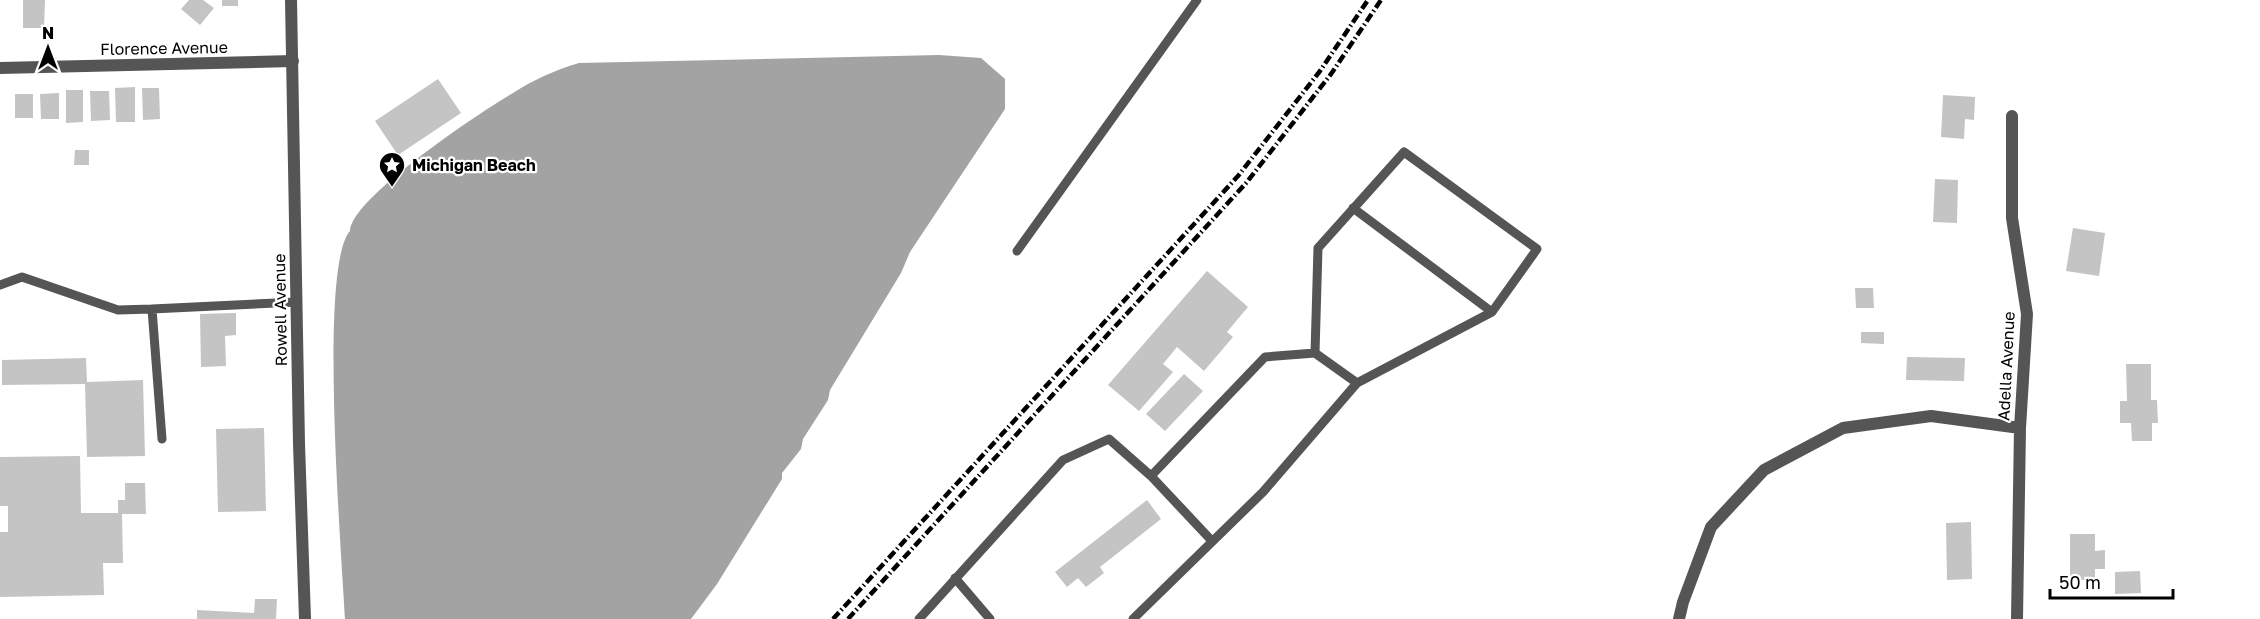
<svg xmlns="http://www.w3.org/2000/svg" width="2260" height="619" viewBox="0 0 2260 619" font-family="'Golos Text',sans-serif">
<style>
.water{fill:#a3a3a3}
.building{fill:#c4c4c4}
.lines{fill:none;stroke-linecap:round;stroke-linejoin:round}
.service{stroke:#555;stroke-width:9}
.minor{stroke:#555;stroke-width:12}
.tertiary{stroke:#555;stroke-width:12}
.rail{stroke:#000;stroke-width:4.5;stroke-dasharray:9 3 1.5 3;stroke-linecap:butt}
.labels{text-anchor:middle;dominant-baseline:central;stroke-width:4.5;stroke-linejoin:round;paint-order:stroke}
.street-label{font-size:16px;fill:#000;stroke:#fff}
.poi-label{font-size:16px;font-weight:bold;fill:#000;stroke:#fff;text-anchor:start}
</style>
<rect width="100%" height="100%" fill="#fff"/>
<path class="water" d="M939,55l42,3 24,21v30l-95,143 -9,21 -71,117 -2,10 -25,39 -2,10 -19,24v6l-65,105 -26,35h-346c-3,-61 -27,-353 5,-388 1,-33 132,-120 163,-138 20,-13 42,-23 66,-30z"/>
<path class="building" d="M23,0h22l-1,28h-21z
M189,0h14l11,8 -14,17 -19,-16z
M222,0h16v6h-16z
M438,79l23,34 -63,42 -23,-34z
M135,87v35h-19l-1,-34z
M142,88h17l1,31 -17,1z
M66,90h17v32l-17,1z
M90,91h19l1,29 -19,1z
M59,93v26h-18l-1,-25z
M15,94h18v24h-18z
M1943,95l32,2 -1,23 -9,-1 -1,20 -23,-2z
M75,150h14v15h-15z
M1935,179l23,1 -1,43 -24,-1z
M2073,228l32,5 -6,43 -33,-5z
M1207,271l41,36 -21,25 6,5 -29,34 -27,-24 -14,17 10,8 -34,39 -31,-26z
M1855,288h18l1,20h-18z
M236,313v22l-11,1 1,30 -25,1 -1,-53z
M1861,332h23v12l-23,-1z
M1907,357l58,1 -1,23 -58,-1z
M86,358l1,24 56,-2 2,76 -58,1 -2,-73 -83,1v-25z
M2126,364h25v36h6l1,23h-6v18h-20l-1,-18h-11v-22h7z
M1184,374l19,17 -38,40 -19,-17z
M264,428l2,83 -48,1 -2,-83z
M80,456l1,57h37v-13h7v-17h20l1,31h-24l1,49h-20l1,32 -104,2v-65h8v-26h-8v-49z
M1147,500l14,19 -61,48 4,6 -18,14 -8,-9 -11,9 -12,-15z
M1971,522l1,57 -25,1 -1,-57z
M2070,534h25v17l10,-1v19h-10v11h-25z
M2140,571l1,22 -26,1v-22z
M255,599h22l-1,20h-79v-9l57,3z"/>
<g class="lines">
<path class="service" d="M1017,251l180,-251
M0,285l22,-8 96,33 34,-1
M1315,353l3,-105 86,-96 133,97 -45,63 -139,-104
M1357,383l135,-71
M162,439l-10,-130 145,-7
M1151,476l61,65
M955,578l35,41
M919,619l144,-159 46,-21 42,37 114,-119 50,-4 42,30 -94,109 -130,127"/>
<path class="minor" d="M0,68l293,-7
M2012,116v102l15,96 -7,114 -3,191
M1679,619l4,-17 28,-75 53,-57 79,-42 88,-12 89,12"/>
<path class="tertiary" d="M291,0l8,444 6,175"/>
<path class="rail" d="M833,619l405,-443 82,-105 48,-71
M848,619l399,-437 84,-108 50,-74"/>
</g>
<defs>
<g id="sight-pin" transform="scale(1.35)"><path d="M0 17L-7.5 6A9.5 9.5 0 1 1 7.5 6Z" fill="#000" stroke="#fff"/><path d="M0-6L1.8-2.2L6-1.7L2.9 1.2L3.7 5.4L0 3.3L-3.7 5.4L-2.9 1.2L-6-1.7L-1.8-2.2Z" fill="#fff"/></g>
</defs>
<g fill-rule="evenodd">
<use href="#sight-pin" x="392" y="165"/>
</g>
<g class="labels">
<g class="street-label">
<text transform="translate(164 48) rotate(-1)">Florence Avenue</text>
<text transform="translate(280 310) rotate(-91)">Rowell Avenue</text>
<text transform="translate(2006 366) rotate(-87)">Adella Avenue</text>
</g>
<g class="poi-label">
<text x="412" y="165">Michigan Beach</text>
</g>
</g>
<g transform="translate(48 48)" stroke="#ffffff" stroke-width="4.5" paint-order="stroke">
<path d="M0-4.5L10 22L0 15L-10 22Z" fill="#000000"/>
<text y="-9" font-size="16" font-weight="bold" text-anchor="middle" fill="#000000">N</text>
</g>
<path d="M2050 589v9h123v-9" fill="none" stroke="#000000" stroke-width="3"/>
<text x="2059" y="589" font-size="18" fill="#000000" stroke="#ffffff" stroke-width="4.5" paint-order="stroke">50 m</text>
</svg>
